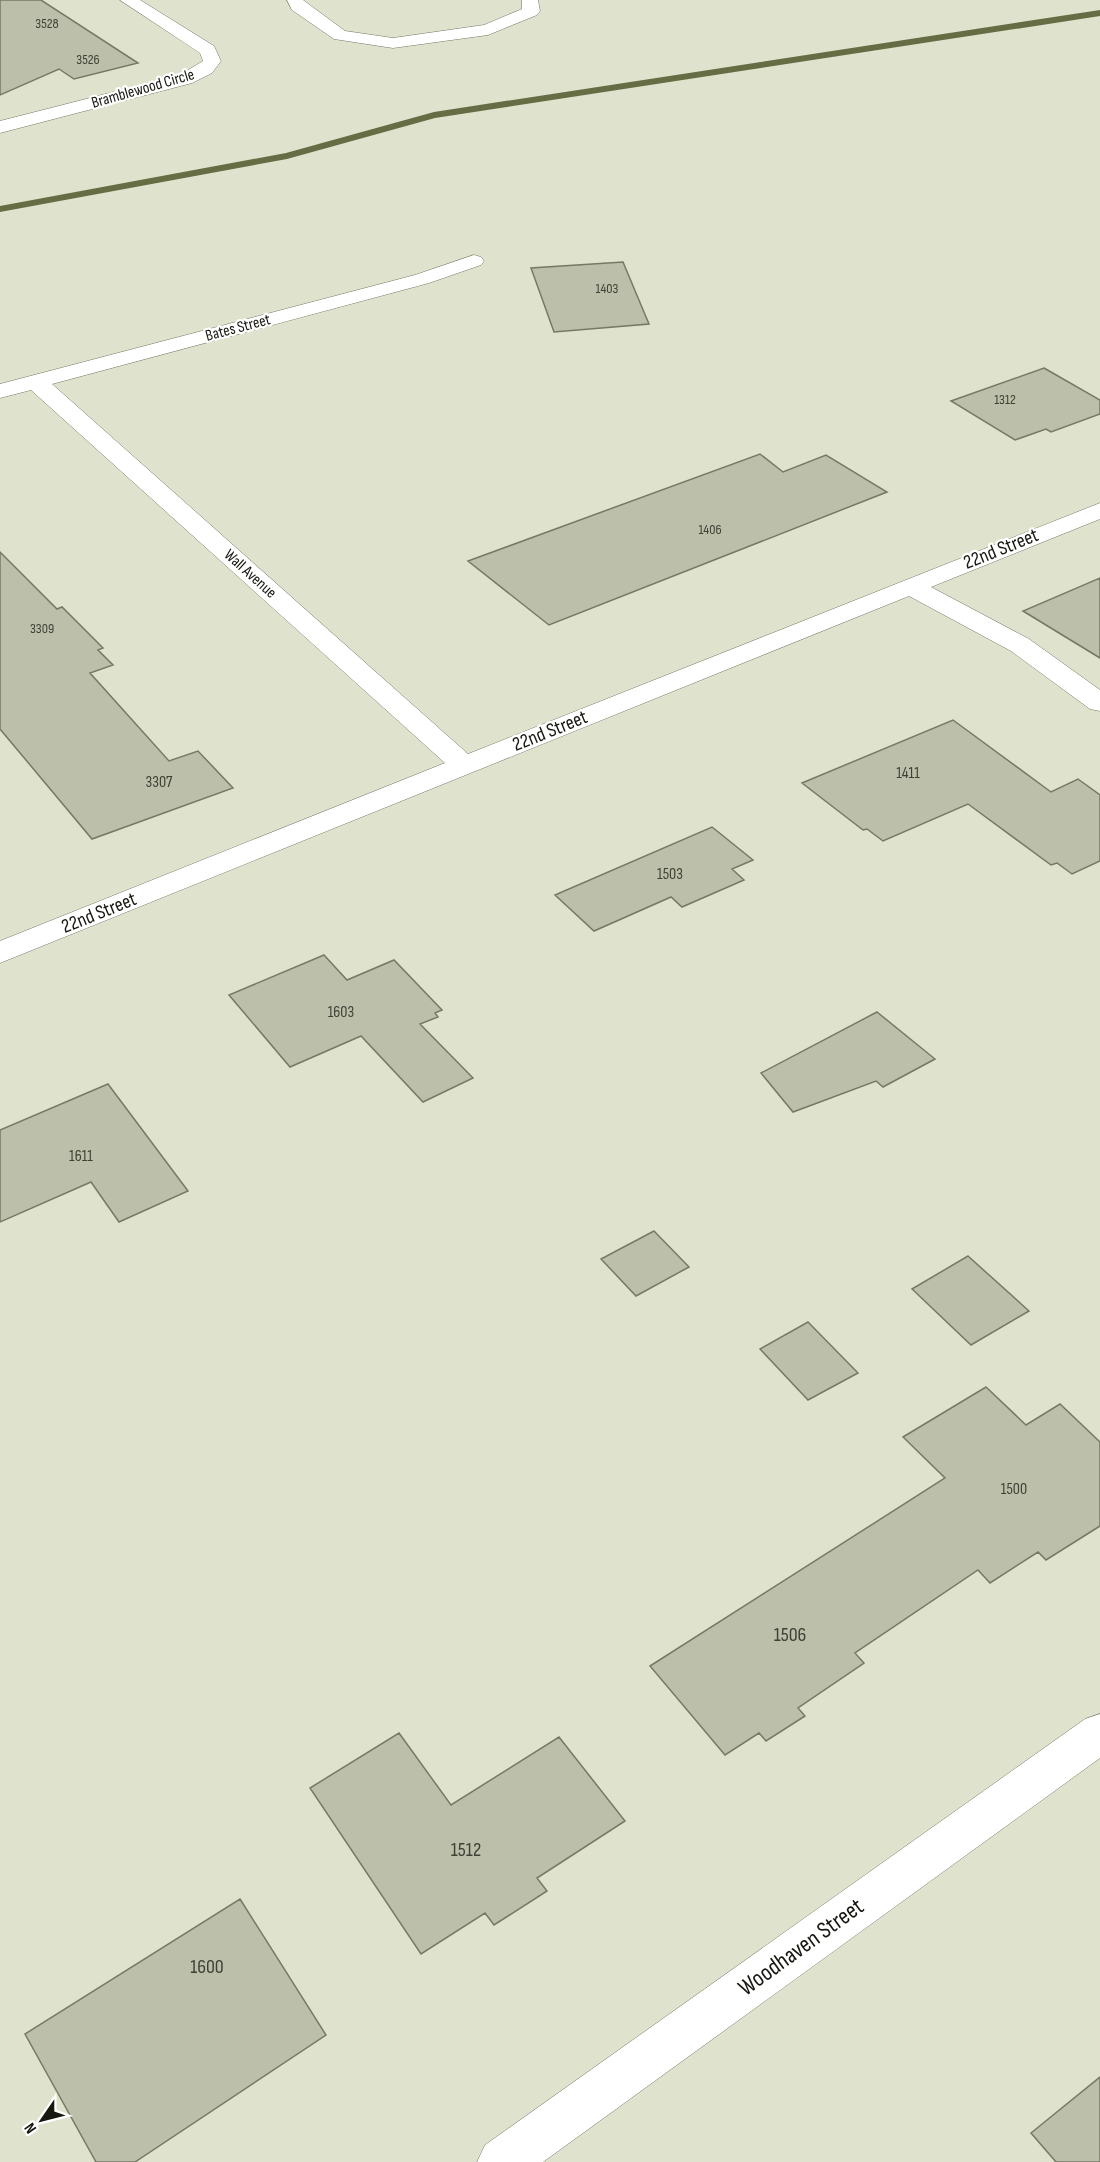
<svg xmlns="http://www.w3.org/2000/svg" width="1100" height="2162" viewBox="0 0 1100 2162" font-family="'Sofia Sans Condensed',sans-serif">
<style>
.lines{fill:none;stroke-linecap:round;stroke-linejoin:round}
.stream{fill:#666c44;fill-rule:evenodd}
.building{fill:#bcbfaa;stroke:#767965;stroke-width:1.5}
.minor-casing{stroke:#767865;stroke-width:1}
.minor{fill:#fff;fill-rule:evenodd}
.labels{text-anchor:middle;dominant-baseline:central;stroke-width:4.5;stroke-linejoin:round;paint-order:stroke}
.far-number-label{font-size:14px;fill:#404136}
.far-street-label{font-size:16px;fill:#16170f;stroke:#fff}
.number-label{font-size:16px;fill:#404136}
.street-label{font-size:20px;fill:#16170f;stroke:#fff}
.near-number-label{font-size:20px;fill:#404136}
.near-street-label{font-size:24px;fill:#16170f;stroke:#fff}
</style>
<rect width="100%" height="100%" fill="#dfe2cc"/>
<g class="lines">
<path class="stream" d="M1100,10v6l-665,102 -148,41 -287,53v-6l286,-53 148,-41z"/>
</g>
<path class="building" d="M0,0h41l97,63 -64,16 -15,-10 -59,26z
M623,262l26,62 -95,8 -23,-64z
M1044,368l56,32v14l-49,18 -5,-3 -31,11 -64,-39z
M760,454l23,18 43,-17 61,37 -338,133 -81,-64z
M0,552l57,57 5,-2 41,41 -5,2 15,15 -23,8 79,88 29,-10 35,37 -141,51 -92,-110z
M1100,578v80l-77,-47z
M953,720l98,72 27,-13 22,16v66l-28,13 -15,-11 -6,2 -83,-61 -85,37 -16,-12 -4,1 -61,-47z
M712,827l41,33 -21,9 12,11 -62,27 -11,-10 -77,34 -39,-36z
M324,955l23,25 47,-20 48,50 -7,3 3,4 -18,7 53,54 -50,24 -62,-66 -71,31 -61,-72z
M877,1012l58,47 -52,28 -7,-6 -83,31 -32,-39z
M108,1084l80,107 -69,31 -28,-40 -91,40v-92z
M654,1231l35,36 -53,29 -35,-37z
M968,1256l61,55 -58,34 -59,-56z
M808,1322l50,51 -50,27 -48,-51z
M986,1387l40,38 34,-21 40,38v84l-54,34 -8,-8 -48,31 -12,-13 -123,83 9,10 -66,45 7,8 -39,25 -7,-8 -34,22 -75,-89 295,-188 -42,-41z
M399,1733l52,72 108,-68 66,84 -88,57 10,13 -53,34 -9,-12 -64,41 -111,-166z
M240,1899l86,136 -191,127h-39l-71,-128z
M1100,2077v85h-44l-25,-29z"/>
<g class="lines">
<g class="minor-casing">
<path id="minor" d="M120,0h20l74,46 7,15 -9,12 -20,10 -192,50v-12l180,-46 23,-14 -3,-8z
M287,0h16l42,31 48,7 91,-13 38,-16v-9h16l2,11 -3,4 -49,20 -95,13 -59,-9 -42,-29z
M474,255l7,2 3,4 -3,4 -52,18 -377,101 416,370 632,-251v16l-169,68 98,52 71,51v21l-10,-2 -79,-58 -102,-55 -909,367v-22l445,-178 -414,-373 -31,8v-14l415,-109z
M1100,1714v44l-557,404h-66l8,-17 600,-426z"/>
</g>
<use href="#minor" class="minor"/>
</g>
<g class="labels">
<g class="far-number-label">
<text x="47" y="23">3528</text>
<text x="88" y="59">3526</text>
<text x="607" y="288">1403</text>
<text x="1005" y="399">1312</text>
<text x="710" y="529">1406</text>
<text x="42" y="628">3309</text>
</g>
<g class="far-street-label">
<text transform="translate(143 89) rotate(-16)">Bramblewood Circle</text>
<text transform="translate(238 328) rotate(-15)">Bates Street</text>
<text transform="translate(250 574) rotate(42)">Wall Avenue</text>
</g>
<g class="number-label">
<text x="908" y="773">1411</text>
<text x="159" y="782">3307</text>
<text x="670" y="874">1503</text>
<text x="341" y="1012">1603</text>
<text x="81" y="1156">1611</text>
<text x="1014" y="1489">1500</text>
</g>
<g class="street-label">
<text transform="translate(1001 549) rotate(-22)">22nd Street</text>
<text transform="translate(550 731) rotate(-22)">22nd Street</text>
<text transform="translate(99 913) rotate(-22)">22nd Street</text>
</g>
<g class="near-number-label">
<text x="790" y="1635">1506</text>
<text x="466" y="1850">1512</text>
<text x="207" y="1967">1600</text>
</g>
<g class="near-street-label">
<text transform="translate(801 1947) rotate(-36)">Woodhaven Street</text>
</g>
</g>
<g transform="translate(42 2120) rotate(235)" stroke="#ffffff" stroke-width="4.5" paint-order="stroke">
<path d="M0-4.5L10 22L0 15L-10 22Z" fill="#16170f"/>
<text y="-9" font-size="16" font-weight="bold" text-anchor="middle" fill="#16170f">N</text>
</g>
</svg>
